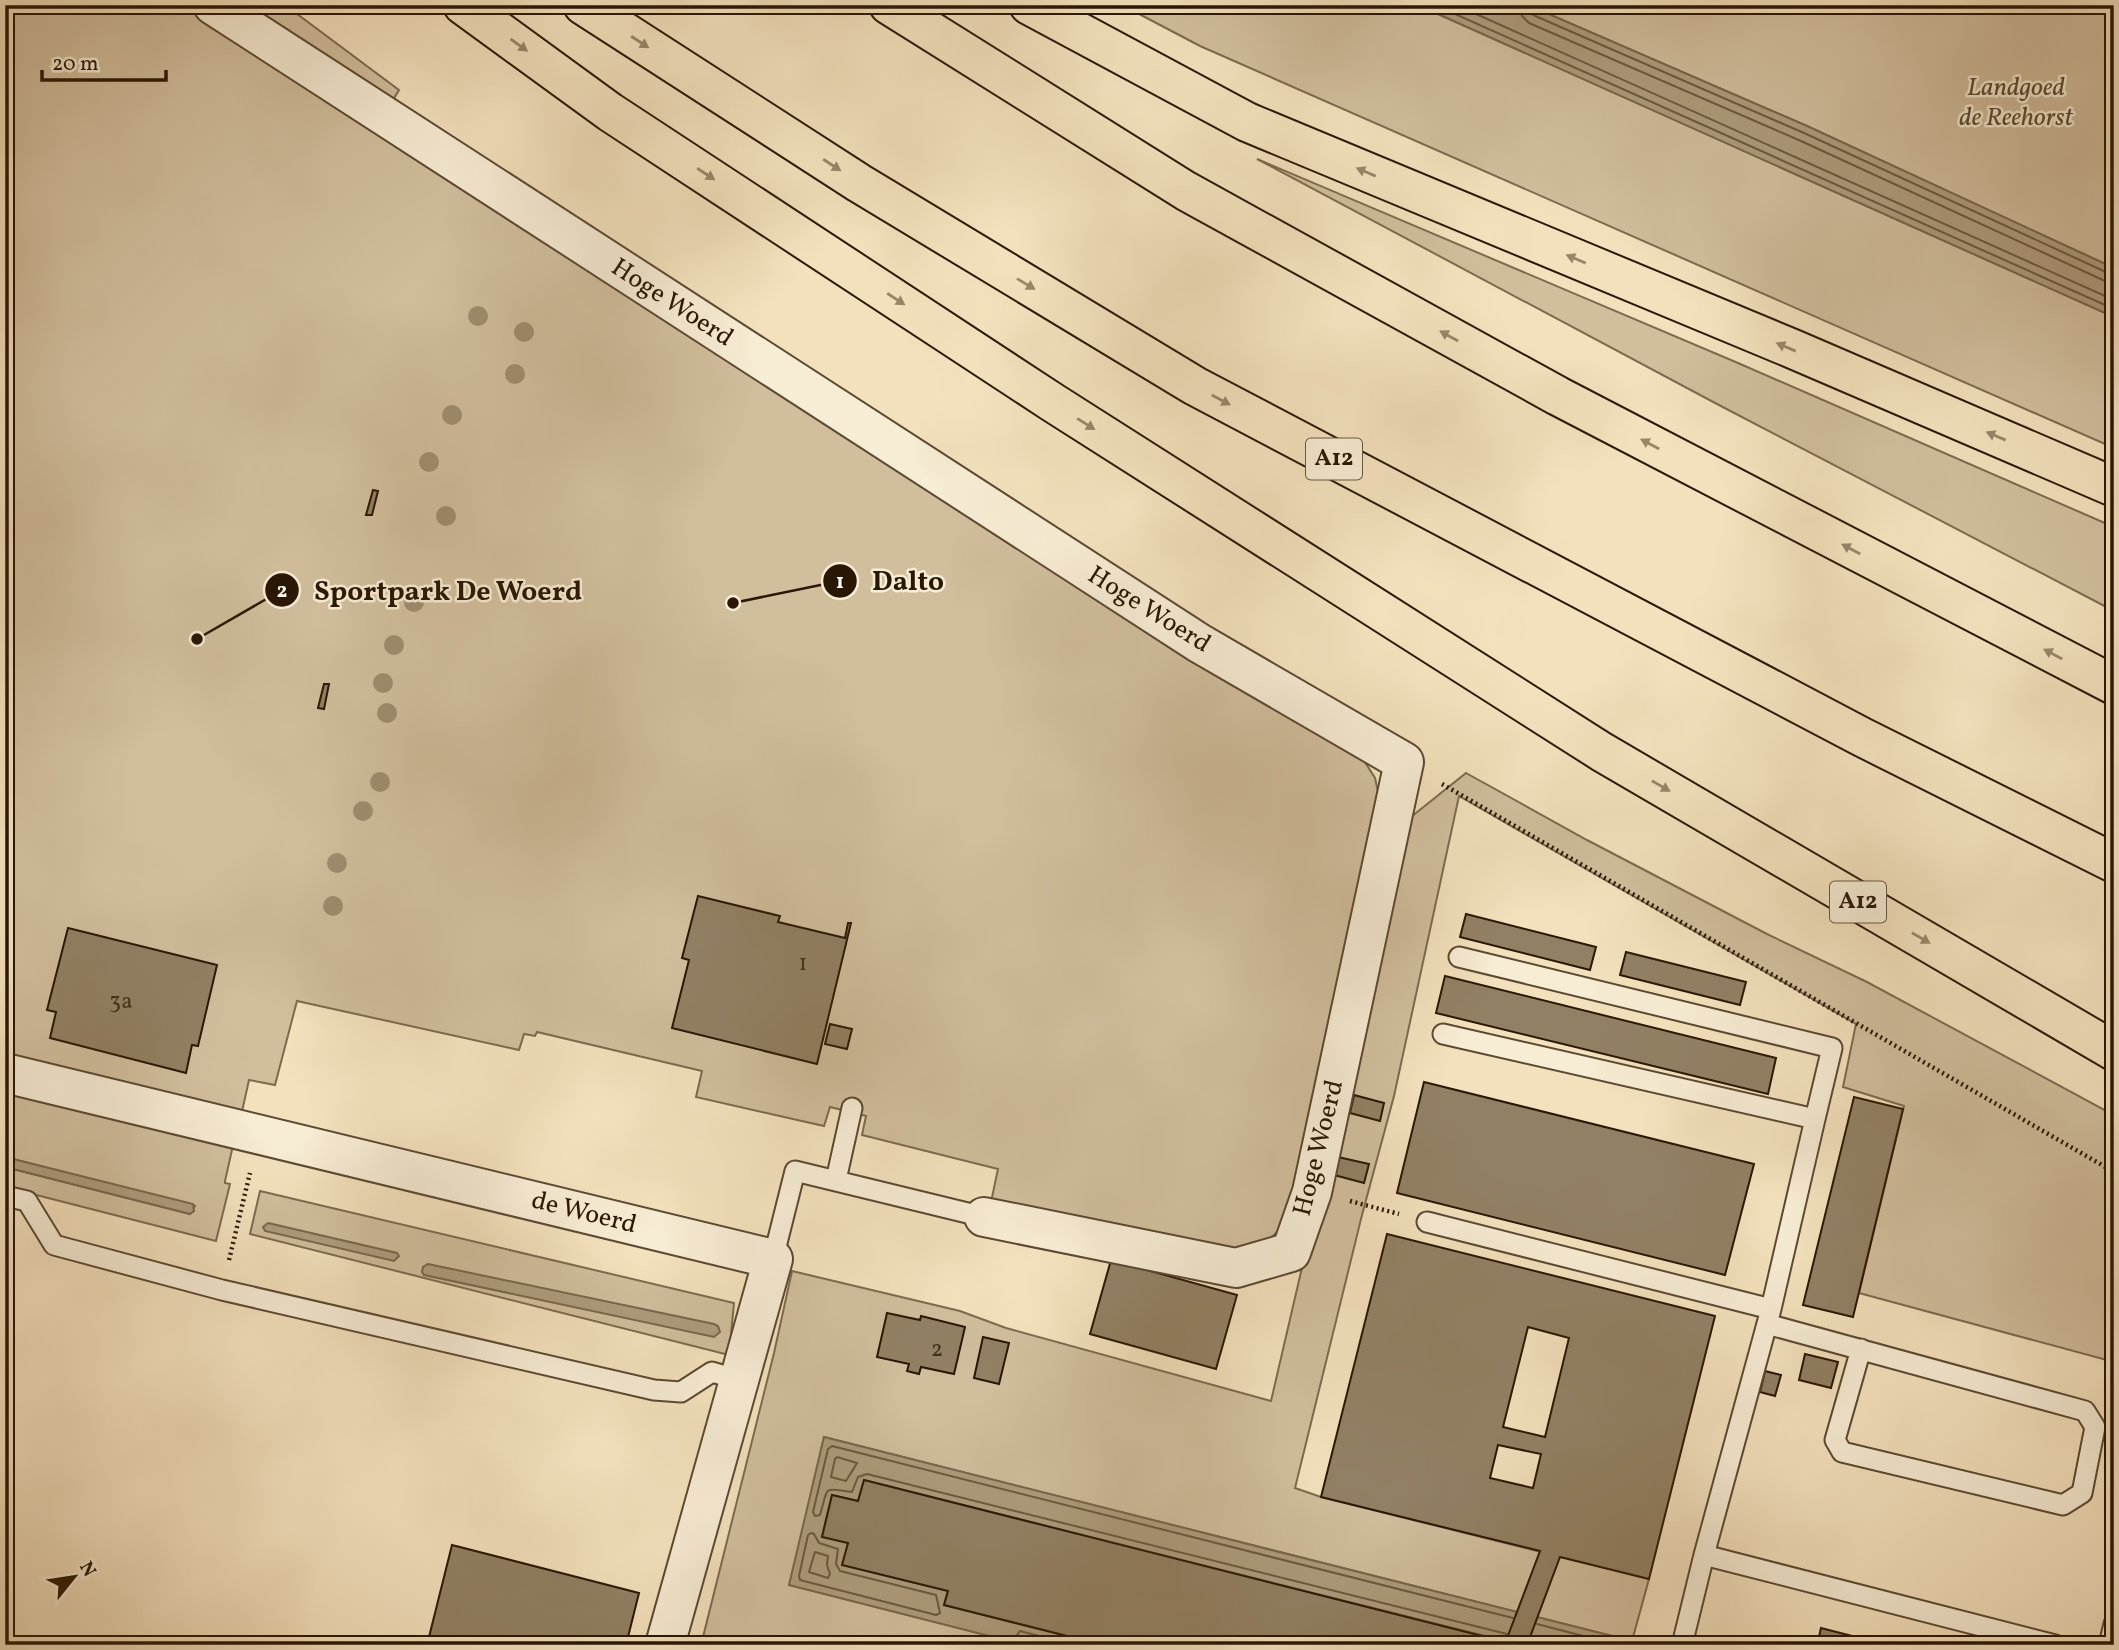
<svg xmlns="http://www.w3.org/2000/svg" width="2119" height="1650" viewBox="0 0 2119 1650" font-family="Vollkorn,serif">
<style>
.green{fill:#d1be9d;stroke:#7d6a50;stroke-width:2}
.water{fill:#ae9c7e;stroke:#79664d;stroke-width:2}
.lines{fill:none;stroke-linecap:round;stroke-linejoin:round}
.shore{stroke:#6c5940;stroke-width:2}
.building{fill:#928064;stroke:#291603;stroke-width:2;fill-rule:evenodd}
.service-casing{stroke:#5c4932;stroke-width:23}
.minor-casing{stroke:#5c4932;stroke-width:42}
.motorway-casing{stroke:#291603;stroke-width:42}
.path{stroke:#291603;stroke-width:4.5;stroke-dasharray:2 3.5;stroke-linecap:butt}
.service{stroke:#f7ecd4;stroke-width:19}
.minor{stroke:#f7ecd4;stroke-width:38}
.motorway{stroke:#f3e1bd;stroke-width:38}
.tree{fill:#9f8d70}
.oneway{fill:#988669}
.labels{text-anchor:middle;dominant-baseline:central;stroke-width:5;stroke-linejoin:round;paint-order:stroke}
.number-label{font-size:23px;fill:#43301b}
.shield{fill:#f7ecd4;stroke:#675642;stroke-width:2}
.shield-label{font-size:24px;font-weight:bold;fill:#291603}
.park-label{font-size:26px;font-style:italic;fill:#5b4831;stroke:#f7ecd4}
.street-label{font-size:26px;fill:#291603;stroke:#f7ecd4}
.leader{fill:none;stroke:#291603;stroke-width:2.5}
.callout-dot{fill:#291603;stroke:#f7ecd4;stroke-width:2.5}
.mark-label{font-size:21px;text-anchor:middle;font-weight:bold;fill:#fff}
.callout-label{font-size:28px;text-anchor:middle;font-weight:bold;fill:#291603;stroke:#f7ecd4;stroke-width:5;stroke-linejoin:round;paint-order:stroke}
</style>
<rect width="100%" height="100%" fill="#f3e1bd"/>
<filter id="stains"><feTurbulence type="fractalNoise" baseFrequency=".00286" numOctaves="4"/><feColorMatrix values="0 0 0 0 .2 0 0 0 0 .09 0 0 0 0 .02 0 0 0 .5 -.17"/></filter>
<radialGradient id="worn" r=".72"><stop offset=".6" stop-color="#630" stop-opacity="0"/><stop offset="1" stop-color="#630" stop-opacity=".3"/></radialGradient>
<path class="green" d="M5,5h280l114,85 -17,28 981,641 12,19 6,27 -90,404 -8,17 -13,13 -40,13 -239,-50 7,-33 -136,-34 4,-19 -36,-9 -6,19 -128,-29 6,-26 -165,-39 -2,4 -11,-2 -5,16 -222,-49 -22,84 -26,-5 -8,36 -236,-57z
M1122,5h296l696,312v131l-914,-402z
M1528,5h586v263l-307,-142z
M1257,159l481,204 376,164v84l-397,-207z
M1466,773l121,67 180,94 100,48 247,133v247l-255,-69 45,-187 -61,-19 13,-63 -397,-228 -65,300 -32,119 -67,273 26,9 328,82 -17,62 -808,-204 -34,148 235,60h-324l73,-292 18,-82 168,40 46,17 265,73 46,-198 84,-378z
M5,1086l229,55 -9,40v2l5,1 -14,57 -211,-54v-20l185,47 5,-8 -190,-49z
M260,1191l474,112 -5,52 -479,-121z"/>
<path class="water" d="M1418,5h110l279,121 307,142v49z
M5,1157l188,47 1,7 -4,3 -185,-47z
M268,1223l129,30 2,3 -5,5 -129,-30 -2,-4z
M428,1264l286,60 4,2 2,6 -6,5 -290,-62 -2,-3 1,-5z
M824,1437l808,204 -1,4h-110l-657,-165 -6,21 -26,-6 -10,41 26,7 -5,22 105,26 -4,14 159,40h-78l-236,-60z"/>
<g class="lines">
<path class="shore" d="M1435,5l679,304
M1456,5l658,295
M1519,5l3,11 7,7 272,118 304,140 9,2
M1528,5l1,6 4,4 271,118 304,140 6,1
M837,1457l20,6 -11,18 -15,-4 4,-18z
M811,1533l3,1 5,9 19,6 -2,15 4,7 96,24 4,18 -4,2 -136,-35 -1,-4 9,-41z
M815,1552l13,4 -1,9 3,9 -2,4 -19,-6z
M1537,1624l81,21
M1507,1634l-640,-160 -9,3 -6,15c-30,-4 -23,-7 -32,23l-5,1 -2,-4 15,-63 4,-3 681,172
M1019,1645l-2,-10 3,-4 54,14"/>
</g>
<path class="building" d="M373,490l5,1 -6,24h-6z
M324,684h5l-5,25 -6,-1z
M698,896l82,20 -2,6 67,16 3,-15h3l-34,141 -145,-36 17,-68 -7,-2z
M1466,914l130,33 -6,23 -130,-33z
M68,928l149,37 -19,81 -6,-1 -6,28 -136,-35 6,-26 -9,-2z
M1626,952l120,30 -6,23 -120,-30z
M1445,976l331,82 -8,36 -332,-81z
M830,1024l22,5 -5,20 -22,-5z
M1424,1082l330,82 -29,111 -328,-82z
M1354,1095l30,8 -4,18 -30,-8z
M1854,1097l49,12 -50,208 -50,-12z
M1338,1157l31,7 -5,19 -30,-8z
M1387,1234l328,82 -66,263 -89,-22 -33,88 -21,-4 34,-90 -219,-54zM1528,1327l41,11 -24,99 -42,-10zM1498,1445l43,9 -8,34 -43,-10z
M1111,1260l126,35 -21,74 -126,-35z
M887,1313l33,7 1,-4 44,11 -11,47 -33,-7 -2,7 -12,-3 2,-7 -32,-7z
M983,1337l26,6 -10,41 -25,-6z
M1805,1354l33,8 -7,26 -32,-8z
M1765,1371l16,4 -6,21 -15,-4z
M864,1480l642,162 15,3h-418l-159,-40 4,-14 -106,-26 6,-22 -26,-6 10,-42 26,6z
M452,1545l187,48 -13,52h-199z
M1821,1628l66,17h-70z"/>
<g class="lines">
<g class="service-casing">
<path id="service" d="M1459,957l373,91 -17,71
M1443,1034l372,85 -44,190 -67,246 -22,90
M836,1180l16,-72
M5,1196l22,5 27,44 168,45 432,100 27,2 31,-20 27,8
M1427,1222l344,87
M773,1259l22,-88 189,46
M1767,1324l318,87 10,16 -13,66 -19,12 -221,-53 -7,-12 26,-91
M1704,1555l351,90
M2109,1645l5,-21"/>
</g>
<g class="minor-casing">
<path id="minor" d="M213,5l986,638 205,119 -92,430 -21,60 -55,16 -252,-51
M5,1073l768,186 -108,386"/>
</g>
<g class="motorway-casing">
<path id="motorway" d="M463,5l147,107 442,290 550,350 512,299
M583,5l276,178 336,203 667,351 252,126
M889,5l297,186 372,205 556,289
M1029,5l218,117 546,227 321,138"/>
</g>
<path class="path" d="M1442,784l672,388
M1350,1201l49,13
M229,1260l21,-87"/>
<use href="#service" class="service"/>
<use href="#minor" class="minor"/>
<use href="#motorway" class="motorway"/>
</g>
<g class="tree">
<circle cx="478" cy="316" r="10"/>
<circle cx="524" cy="332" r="10"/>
<circle cx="515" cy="374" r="10"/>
<circle cx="452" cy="415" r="10"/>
<circle cx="429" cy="462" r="10"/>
<circle cx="446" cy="516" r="10"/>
<circle cx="414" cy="602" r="10"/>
<circle cx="394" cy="645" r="10"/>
<circle cx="383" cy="683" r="10"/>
<circle cx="387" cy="713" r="10"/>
<circle cx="380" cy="782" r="10"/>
<circle cx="363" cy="811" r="10"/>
<circle cx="337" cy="863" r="10"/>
<circle cx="333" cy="906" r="10"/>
</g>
<defs><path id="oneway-solid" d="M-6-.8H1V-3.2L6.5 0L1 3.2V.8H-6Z" transform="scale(1.75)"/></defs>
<g class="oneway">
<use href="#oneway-solid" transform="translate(640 42) rotate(33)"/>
<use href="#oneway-solid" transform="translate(519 45) rotate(36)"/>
<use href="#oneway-solid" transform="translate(832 165) rotate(33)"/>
<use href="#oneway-solid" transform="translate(1366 172) rotate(-157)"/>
<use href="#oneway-solid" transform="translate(706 174) rotate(33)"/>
<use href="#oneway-solid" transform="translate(1576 259) rotate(-157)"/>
<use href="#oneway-solid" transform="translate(1026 284) rotate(31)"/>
<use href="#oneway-solid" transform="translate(896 299) rotate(33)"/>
<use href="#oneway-solid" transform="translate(1449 336) rotate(-151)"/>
<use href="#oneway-solid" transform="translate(1786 347) rotate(-157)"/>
<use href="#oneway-solid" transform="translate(1221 400) rotate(28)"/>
<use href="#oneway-solid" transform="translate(1086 424) rotate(32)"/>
<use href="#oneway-solid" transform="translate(1996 436) rotate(-157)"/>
<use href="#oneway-solid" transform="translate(1650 444) rotate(-152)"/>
<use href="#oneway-solid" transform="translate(1851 549) rotate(-152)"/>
<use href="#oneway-solid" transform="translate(2053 654) rotate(-152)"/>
<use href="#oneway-solid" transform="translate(1661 786) rotate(30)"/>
<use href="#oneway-solid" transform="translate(1921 938) rotate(30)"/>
</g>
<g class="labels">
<g class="number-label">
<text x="803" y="964">1</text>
<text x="121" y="1002">3a</text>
<text x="937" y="1350">2</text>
</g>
<g class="shield">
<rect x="1306" y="438.5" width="56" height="41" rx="5"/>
<rect x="1830" y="881.5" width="56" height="41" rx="5"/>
</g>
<g class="shield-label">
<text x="1334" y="459">A12</text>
<text x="1858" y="902">A12</text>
</g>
<g class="park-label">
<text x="2016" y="88">Landgoed<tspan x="2016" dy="30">de Reehorst</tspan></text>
</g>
<g class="street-label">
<text transform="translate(672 303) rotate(33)">Hoge Woerd</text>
<text transform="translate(1149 610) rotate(32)">Hoge Woerd</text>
<text transform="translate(1319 1148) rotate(-76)">Hoge Woerd</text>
<text transform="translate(584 1213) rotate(14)">de Woerd</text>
</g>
</g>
<path class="leader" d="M733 603L840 581M197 639L282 590"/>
<g class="callout-dot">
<circle cx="733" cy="603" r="7"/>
<circle cx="197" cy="639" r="7"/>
<circle cx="840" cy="581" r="18"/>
<circle cx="282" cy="590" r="18"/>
</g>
<g class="mark-label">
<text x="840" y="588">1</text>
<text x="282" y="597">2</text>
</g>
<g class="callout-label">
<text x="908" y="590">Dalto</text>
<text x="448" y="600">Sportpark De Woerd</text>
</g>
<rect width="2119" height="1650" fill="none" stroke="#f3e1bd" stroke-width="28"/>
<rect x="7" y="7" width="2105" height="1636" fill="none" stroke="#291603" stroke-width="3.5"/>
<rect x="14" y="14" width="2091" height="1622" fill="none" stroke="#291603" stroke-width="2"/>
<g transform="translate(74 1577) rotate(60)" stroke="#f7ecd4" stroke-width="5" paint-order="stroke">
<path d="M0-5L12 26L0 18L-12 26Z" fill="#291603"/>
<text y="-10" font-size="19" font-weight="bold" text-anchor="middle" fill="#291603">N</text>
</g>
<path d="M42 70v10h124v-10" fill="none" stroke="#291603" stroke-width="3.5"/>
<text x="52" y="70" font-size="21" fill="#291603" stroke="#f7ecd4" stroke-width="5" paint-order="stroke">20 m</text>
<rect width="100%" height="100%" filter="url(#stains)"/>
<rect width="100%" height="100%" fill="url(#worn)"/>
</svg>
